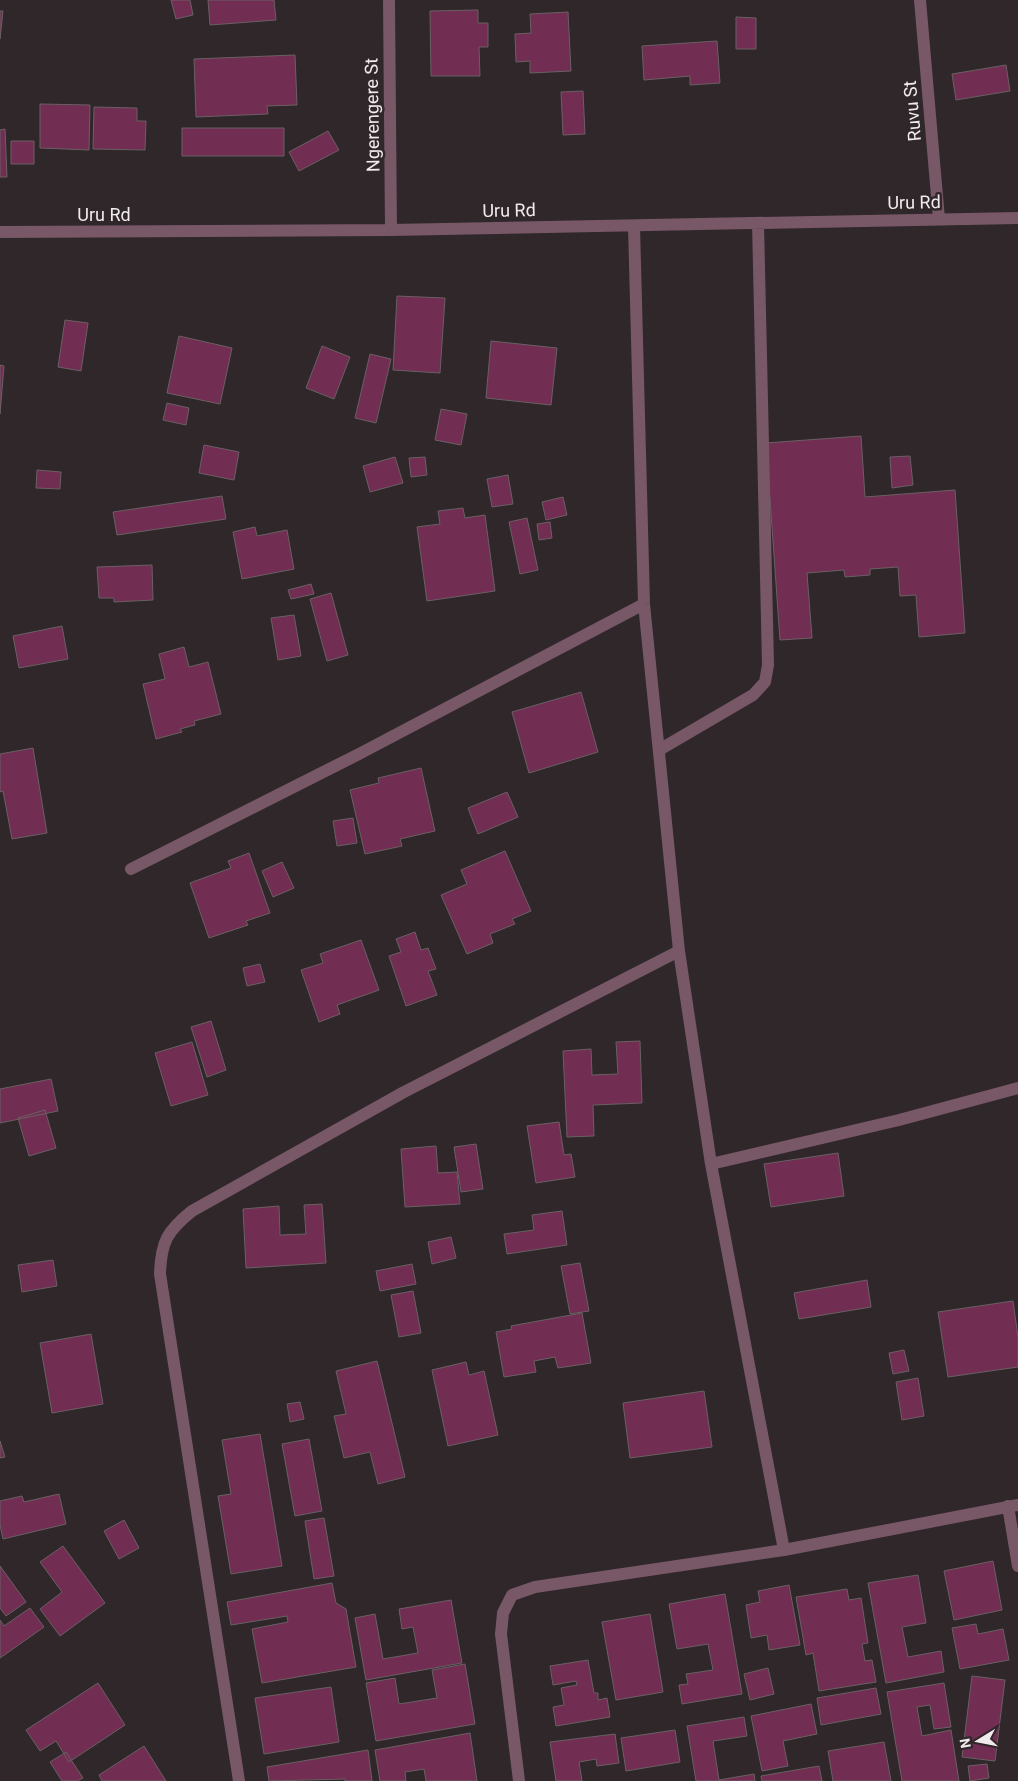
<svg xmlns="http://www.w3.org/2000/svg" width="1018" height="1781" viewBox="0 0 1018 1781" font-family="Roboto,sans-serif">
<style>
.building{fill:#722d52;stroke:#6a6064}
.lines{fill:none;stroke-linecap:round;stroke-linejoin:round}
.minor{stroke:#785766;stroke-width:12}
.labels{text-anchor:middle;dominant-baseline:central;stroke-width:5;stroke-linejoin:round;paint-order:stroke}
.street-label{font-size:18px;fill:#f1ebed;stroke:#2f272a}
</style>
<rect width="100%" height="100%" fill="#2f272a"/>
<path class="building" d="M171,0h19l3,15 -17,4z
M208,0h66l2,20 -66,5z
M478,10v13h10v24h-9l1,29h-49l-1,-65z
M0,11h3l-3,28z
M568,12l3,59 -41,2v-12l-14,1 -1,-28 16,-1 -1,-19z
M736,17l20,1v31h-20z
M717,41l3,42 -30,2v-9l-46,4 -2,-34z
M295,55l2,50 -30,1 1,8 -72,3 -2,-58z
M1006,65l4,26 -54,9 -4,-26z
M583,91l2,43 -22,1 -2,-43z
M40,104l50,1 -1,45 -49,-2z
M94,107l43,1v13h9l-1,29 -52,-1z
M182,128h102v28h-102z
M5,129l2,48h-7v-47z
M328,131l11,19 -40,21 -10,-19z
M11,141h23v23h-23z
M397,296l48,2 -5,75 -47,-3z
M65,320l23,3 -7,48 -23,-4z
M179,336l53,12 -12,56 -53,-11z
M491,341l66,7 -6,57 -65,-7z
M322,346l28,11 -16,42 -28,-11z
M370,354l21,5 -15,64 -21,-5z
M0,365l4,1 -4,48z
M167,403l22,5 -3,17 -23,-5z
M441,409l26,5 -6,31 -26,-5z
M861,436l4,61 90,-7 10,143 -46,4 -3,-42 -16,1 -2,-29 -28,2v6l-25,2 -1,-7 -37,3 5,65 -32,2 -14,-197z
M204,445l35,7 -5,28 -35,-7z
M910,456l3,29 -21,3 -2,-31z
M395,457l8,26 -33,9 -7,-26z
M425,457l2,18 -16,2 -2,-19z
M37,470l24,2 -1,17 -24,-1z
M508,475l5,29 -21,3 -5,-28z
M222,496l4,23 -109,16 -4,-23z
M563,497l4,18 -21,5 -4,-18z
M463,508l2,10 20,-3 10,76 -68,10 -10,-74 23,-3 -2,-13z
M527,518l11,52 -18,4 -11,-52z
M550,522l2,16 -13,2 -2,-16z
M255,527l2,9 30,-6 7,39 -52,10 -9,-47z
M152,565l1,35 -39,2v-4h-15l-2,-31z
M311,584l3,10 -23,5 -3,-9z
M331,593l17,62 -21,6 -17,-62z
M294,615l7,41 -23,4 -7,-42z
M62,626l6,33 -49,9 -6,-32z
M184,647l5,20 19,-5 13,52 -27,7 1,4 -15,4 2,3 -26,7 -13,-55 22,-5 -6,-25z
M581,692l17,60 -69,21 -17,-61z
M33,748l14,85 -35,6 -9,-48 -3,1v-38z
M421,768l14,63 -35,8 2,7 -37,8 -15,-64 29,-7 -1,-5z
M507,792l11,25 -40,17 -10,-26z
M353,818l4,25 -20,3 -4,-25z
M505,851l26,60 -19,8 3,5 -25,10 3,9 -26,11 -26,-59 26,-11 -6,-14z
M249,853l21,60 -24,8 2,4 -39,13 -19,-55 41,-15 -3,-7z
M282,862l12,26 -21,9 -11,-26z
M415,932l6,18 7,-2 8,21 -8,2 9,24 -31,11 -17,-50 12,-4 -5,-13z
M361,940l18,50 -42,15 3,9 -21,8 -18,-52 22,-7 -3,-9z
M260,964l5,18 -18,4 -4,-18z
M211,1021l15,49 -19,7 -16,-50z
M640,1041l2,62 -49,2 1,31 -27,1 -4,-86 28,-2 1,26 26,-1 -2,-32z
M192,1042l16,53 -37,11 -16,-53z
M51,1079l7,32 -58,12v-34z
M45,1110l11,38 -27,8 -11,-38z
M559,1122l5,33 7,-1 4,23 -39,6 -9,-57z
M476,1144l7,45 -22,3 -7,-45z
M436,1146l2,27 19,-1 3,32 -55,3 -4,-58z
M838,1153l6,43 -73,11 -7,-43z
M322,1204l4,59 -80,5 -3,-59 36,-3 1,29 26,-1 -2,-29z
M562,1211l5,34 -60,9 -3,-20 30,-4 -2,-15z
M451,1237l5,21 -24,6 -4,-22z
M53,1260l4,26 -35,6 -4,-27z
M580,1263l9,48 -19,3 -9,-48z
M412,1264l4,20 -36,7 -4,-20z
M867,1280l4,27 -72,12 -5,-26z
M413,1291l8,42 -22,4 -8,-42z
M1013,1301l5,36v30l-70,10 -10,-65z
M582,1313l9,50 -33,5 -3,-11 -21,4 2,11 -32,5 -8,-45 16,-3 -1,-3z
M91,1334l12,70 -51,9 -12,-70z
M904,1350l5,21 -16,3 -4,-21z
M377,1361l28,116 -27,7 -8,-32 -26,6 -10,-42 12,-2 -10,-43z
M466,1362l3,13 15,-4 14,64 -50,11 -16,-76z
M918,1378l6,38 -22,4 -6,-38z
M704,1391l8,56 -82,11 -7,-55z
M300,1402l4,17 -14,3 -3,-18z
M260,1434l22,132 -51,8 -13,-78 13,-2 -9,-54z
M309,1439l13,72 -27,5 -13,-72z
M0,1441l5,16 -5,1z
M59,1494l7,30 -63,15 -3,-14v-24l22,-5 2,6z
M324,1518l10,58 -20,3 -9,-58z
M124,1520l15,28 -20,11 -15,-28z
M63,1546l42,57 -45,33 -20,-27 22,-17 -22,-30z
M993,1561l9,49 -48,10 -10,-49z
M0,1566l26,36 -20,14 -6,-8z
M918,1575l8,48 -24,4 6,30 33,-6 3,21 -58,11 -18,-100z
M332,1583l4,20 10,6 10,58 -94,16 -10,-54 36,-7 -1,-6 -56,9 -4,-23z
M789,1585l11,60 -31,5 -2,-15 -16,3 -5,-33 14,-3 -2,-11z
M847,1589l2,11 12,-2 7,45 -6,1 3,17 7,-1 4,22 -57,9 -6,-38 -7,2 -10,-58z
M725,1594l17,100 -60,10 -3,-19 9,-1 -2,-10 27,-4 -5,-26 -31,5 -8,-45z
M451,1600l11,63 -96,17 -11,-62 20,-4 8,45 35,-6 -5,-26 -11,2 -3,-20z
M30,1608l14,19 -44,31v-38l4,6z
M650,1614l13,78 -47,8 -14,-78z
M976,1624l2,10 25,-5 6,31 -49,9 -8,-41z
M588,1660l6,33h4v7l9,-2 3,19 -54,9 -3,-19 11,-2 -3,-17 16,-3 -1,-4 -23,4 -3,-19z
M465,1664l10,60 -99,17 -10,-58 29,-5 4,26 38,-6 -5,-28z
M768,1668l6,26 -24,6 -6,-26z
M972,1676l33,4 -10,81 -33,-4z
M98,1683l27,42 -56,37 -13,-21 -16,10 -14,-21z
M944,1683l7,44 -17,2 -4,-24 -13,2 5,29 29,-6 8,51h-57l-15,-89z
M331,1687l8,55 -75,12 -9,-56z
M876,1688l5,26 -60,11 -4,-27z
M811,1704l6,30 -34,7 5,25 -26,5 -11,-55z
M744,1717l3,19 -34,5 6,39 35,-6 1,7h-59l-9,-55z
M675,1730l5,32 -54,9 -5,-33z
M470,1733l7,48h-51l-2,-12 -19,3 1,9h-26l-5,-31z
M615,1734l4,29 -22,3 -1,-7 -17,3 3,19h-26l-6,-39z
M884,1742l7,39h-58l-5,-30z
M144,1746l22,35h-64l-3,-6z
M368,1750l4,31h-27v-2l-76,2 -2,-14z
M66,1752l17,26 -6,3h-15l-12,-19z
M987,1764l2,14 -19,3 -2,-15z
M819,1766l3,15h-60l-1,-5z"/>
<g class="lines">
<path class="minor" d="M389,0l2,230
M920,0l19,219
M634,226l10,378 35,347 32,213 73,386
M0,232l391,-2 627,-12
M659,750l94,-55 12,-13 3,-17 -10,-442
M131,869l228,-115 285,-150
M711,1164l188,-44 119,-32
M1008,1506l10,60
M239,1781l-79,-507c1,-32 7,-43 32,-63l212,-119 275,-141
M519,1781l-18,-147 2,-21 9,-18 23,-8 249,-37 234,-45"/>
</g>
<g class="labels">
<g class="street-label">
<text transform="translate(912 111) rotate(-95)">Ruvu St</text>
<text transform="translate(372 115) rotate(-91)">Ngerengere St</text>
<text transform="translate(914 202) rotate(-1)">Uru Rd</text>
<text transform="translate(509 210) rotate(-1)">Uru Rd</text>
<text x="104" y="214">Uru Rd</text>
</g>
</g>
<g transform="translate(978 1741) rotate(260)" stroke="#2f272a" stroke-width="4" paint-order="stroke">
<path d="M0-4L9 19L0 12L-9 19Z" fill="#f1ebed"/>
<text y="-8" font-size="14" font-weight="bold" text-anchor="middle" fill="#f1ebed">N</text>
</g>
</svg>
